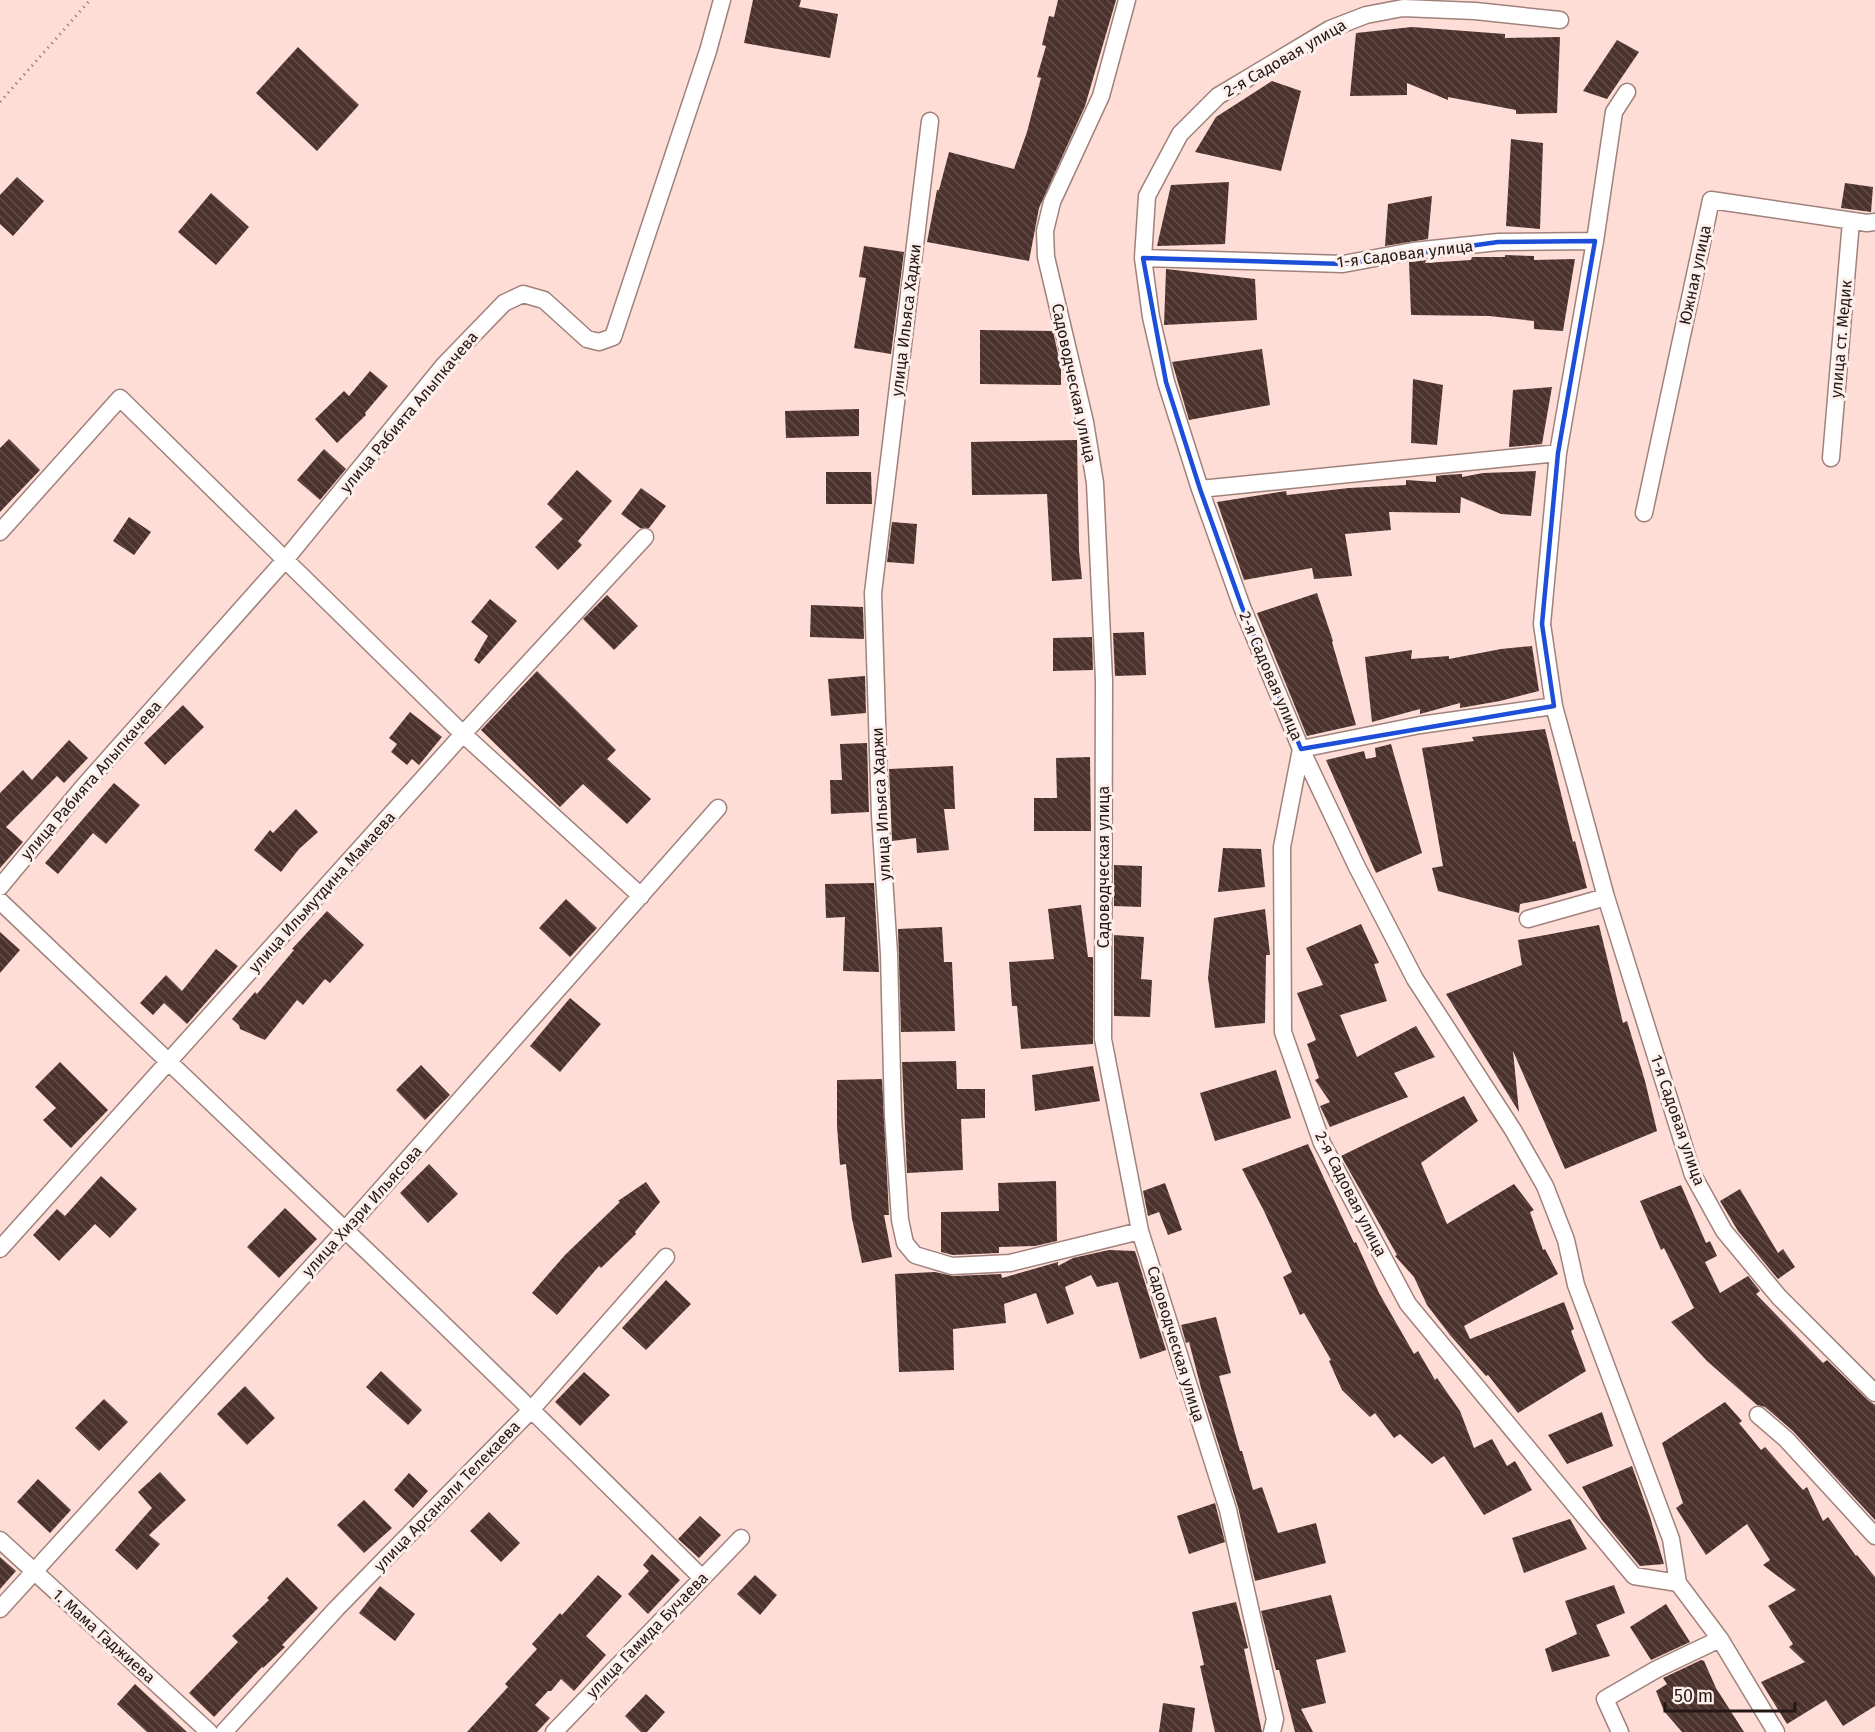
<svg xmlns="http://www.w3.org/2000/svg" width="1875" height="1732" viewBox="0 0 1875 1732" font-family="'Fira Sans',sans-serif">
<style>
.building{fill:url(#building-back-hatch)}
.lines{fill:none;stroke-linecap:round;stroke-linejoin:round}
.minor-casing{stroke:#a0817b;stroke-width:19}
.path{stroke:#9f8882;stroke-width:3;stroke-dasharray:1.5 4.5;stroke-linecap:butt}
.minor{stroke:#fff;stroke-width:16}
.marked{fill:none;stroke:#1d4ed8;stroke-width:4.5;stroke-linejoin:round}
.labels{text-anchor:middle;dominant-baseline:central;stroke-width:6;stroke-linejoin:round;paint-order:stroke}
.street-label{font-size:16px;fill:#231815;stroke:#fdefec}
</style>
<defs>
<pattern id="building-back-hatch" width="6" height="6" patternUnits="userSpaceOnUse" patternTransform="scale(1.5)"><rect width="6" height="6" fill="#4c322d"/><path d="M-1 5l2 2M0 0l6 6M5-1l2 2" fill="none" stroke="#634d49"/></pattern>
</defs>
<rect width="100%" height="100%" fill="#feddd6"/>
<path class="building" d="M753,0h48l-2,7 39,7 -8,44 -86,-15z
M1058,0h58l-31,106 -46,102 -10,53 -102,-19 10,-52h2l10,-38 65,17 13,-37 14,-54 -4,-1 9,-31 -4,-1 7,-29 5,1z
M1412,27l93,7v4l55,-1 -3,76 -41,1v-4l-68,-13v3l-41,-17v12l-57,1 6,-63z
M1617,40l22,12 -32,47 -24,-8z
M298,47l61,58 -42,46 -61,-58z
M1272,81l29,10 -20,80 -86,-19 21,-35z
M1511,139l32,4 -3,86 -34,-3z
M17,177l27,24 -31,35 -13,-12v-29z
M1229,182l-4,62 -68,2 14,-61z
M1845,183l28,4 -2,25 -30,-4z
M211,193l38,34 -33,38 -38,-33z
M1432,196l-4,43 -43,7 3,-42z
M864,246l40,6 -13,102 -37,-6 12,-70 -7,-1z
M1505,255l29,1v4l41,-1 -12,72 -29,-2v-8l-45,-5 -78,-1 -2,-53 17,-2 -1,3 46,-3 1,-3h33z
M1166,269l89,10 2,41 -93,5z
M980,330l73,1 8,37v17l-81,-1z
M1262,349l8,56 -81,15 -17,-58z
M370,371l18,15 -23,27 1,2 -29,28 -22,-24 29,-28 5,5z
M1413,379l30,6 -6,60 -26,-2z
M1552,387l-10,57 -33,3 4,-57z
M859,409v27l-73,2 -1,-27z
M9,439l31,31 -40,42v-64z
M1077,440l2,111 3,28 -30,2 -5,-87 -75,1 -1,-53z
M324,449l22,20 -26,31 -23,-20z
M577,470l35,31 -34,40 4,4 -24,25 -23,-23 28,-28 -16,-15z
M1536,471l-5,45 -30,-2 -40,-17 -1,16 -71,-1 2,18 -46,4 7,42 -38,3 -2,-11 -68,12 -27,-78 69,-11 1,4 62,-7 57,-3v-5l30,2v-6l8,-1 18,-1v3l21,-4z
M826,472h45l1,32h-46z
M641,488l25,18 -17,22h-9l-19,-14z
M129,517l22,15 -17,23 -21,-14z
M892,522l25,2 -3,40 -27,-2z
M1317,593l16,48 -1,1 24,83 -49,11 -50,-123z
M607,595l31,31 -24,24 -31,-31z
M490,599l27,22 -38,43 -5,-4 14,-24 -17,-14z
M811,605l52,2 1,32 -54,-2z
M1144,632l2,43 -31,1 -2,-43z
M1092,637l1,33 -40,1v-33z
M1532,646l7,45 -39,10 -40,7v-5l-40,11v-5l-48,13 -7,-65 47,-7 -1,9 38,-3v3l52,-10z
M537,671l79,79 -9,9 44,40 -24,25 -44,-40 -23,23 -79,-77z
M865,676l1,37 -35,3 -3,-37z
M183,705l21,22 -39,38 -21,-22z
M410,712l32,25 -23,28 -7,-6 -5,6 -16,-13 6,-8 -8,-6z
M1545,729l28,113 2,-1 12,47 -41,11 -26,5 -1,9 -81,-22 -6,-23 11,-2 -21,-118 52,-7 -2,-4z
M69,740l19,18 -24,25 -7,-7 -51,51 17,15 -23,26v-75l23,-23 9,10z
M867,743l2,69 -38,2 -1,-34h12l-2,-36z
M1391,744l31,109 -46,20 -50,-113 38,-9 2,8 10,-2 -1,-9z
M1090,757l1,74h-57v-33h23l-1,-40z
M953,766l2,43h-11l5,41 -32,3 -1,-15 -24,3 -3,-72z
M114,783l26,22 -34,39 -13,-11 -35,41 -13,-11z
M296,809l22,23 -19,17 -18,23 -27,-22 16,-20 3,3z
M1223,848l38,1 4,38 -47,5z
M1114,865l28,1 -1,41 -27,-1z
M874,883l5,89 -36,-1 2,-54 -19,1 -1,-34z
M566,899l31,29 -27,29 -31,-29z
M1081,905l7,52h5v87l-72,5 -4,-43h-5l-3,-44 45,-3 -6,-50z
M1265,909l5,46h-4l-1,68 -50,5 -7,-50 6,-60z
M327,911l37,34 -34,38 -5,-4 -22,26 -6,-5 -32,40 -25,-11 -1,-4 -7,-6 23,-27 2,2 37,-44 -2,-1z
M1361,924l18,39 -5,1 13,37 -47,14 17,42 59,-31 19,31 -41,16 14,24 -78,30 -10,-21 10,-4 -15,-22 4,-2 -12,-34 9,-4 -19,-47 26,-8 -17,-37z
M1599,925l24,98 4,-2 18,60 12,50 -92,38 -52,-118 6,61 -73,-118 76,-29 -4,-25z
M942,927l2,35h8l3,69 -54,1 -3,-103z
M0,932l20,18 -20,23z
M1114,935l30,2 -3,42 11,1 -2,37 -36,-1z
M216,949l22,17 -51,58 -23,-21 -11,12 -13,-12 26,-28 16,16z
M570,998l31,26 -41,48 -30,-26z
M956,1061l1,28h28v29l-24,1 2,51 -56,3 -5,-111z
M60,1062l48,48 -37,38 -28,-28 13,-12 -21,-21z
M421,1065l29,30 -25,25 -29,-30z
M1093,1066l7,35 -65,10 -3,-36z
M1276,1070l15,48 -76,23 -15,-48z
M882,1079l7,136h-5l8,42 -30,6 -10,-44 -6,-55 -6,1 -3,-39v-46z
M1464,1096l14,25 -57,42 26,61 67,-40 20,26 -4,2 13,38 2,-1 13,25 -94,52 6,13 94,-37 10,27 -3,2 15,40 -68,42 -30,-38 -2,1 -36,-41 -23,-30 -13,-28 -19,-21 2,-1 -56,-99z
M1308,1144l46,99 2,-1 23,51 35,61 4,-3 17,29 2,-2 23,33 14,37 18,-9 15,27 8,-5 17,29 -48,25 -40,-59 -12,8 -32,-30 -6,4 -19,-25 -5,4 -28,-27 -13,-29 2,-1 -27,-47 -4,2 -17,-38 9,-5 -28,-61 -22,-42z
M429,1164l29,30 -30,29 -28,-30z
M101,1176l36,33 -27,29 -15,-14 -36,37 -26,-26 24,-26 8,7z
M1056,1181l1,60 -22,5 -36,1v6l-46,2 -12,-3v-40l58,-1 -1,-28z
M646,1182l14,20 -25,30 1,2 -35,34 -2,-2 -42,49 -25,-22 33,-38 55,-53 -2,-1z
M1165,1183l17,47 -14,5 -9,-23 -11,4 -5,-25z
M1681,1185l25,58 4,-2 7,15 -12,6 15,31 28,-17 12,15 -4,3 67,69 4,-3 41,40 7,5v115l-82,-89 -28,-24 -8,-2 -50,-44 -36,-39 23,-14 -30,-60 -3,2 -21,-49z
M1740,1189l38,64 5,-4 12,18 -17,12 -40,-48 -18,-30z
M285,1208l32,31 -38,39 -32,-31z
M1109,1250l26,1 31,99 -26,9 -22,-77 -21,5 -6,-12 -26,12 9,27 -27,10 -11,-31 -32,11 2,19 -53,6 1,41 -55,2 -4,-98 40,-2 18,4 48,-2 1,4 56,-16v4l15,-8z
M666,1280l25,24 -45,46 -24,-22z
M1216,1317l15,56 -12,3 21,75h2l11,39 9,-3 16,46 38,-10 10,40 -71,18 -17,-74 -37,-119 -12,-46 -3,1 -5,-18z
M381,1371l41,39 -14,15 -42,-38z
M584,1372l26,23 -30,31 -25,-24z
M245,1386l30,32 -28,27 -30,-31z
M104,1399l24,23 -29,29 -24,-23z
M1725,1402l17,19 -3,2 22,27 4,-3 38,43 4,-3 16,34 5,-4 28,39 1,-1 18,22v129l-32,20 -17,-26 -39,24 -26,-42 44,-20 -16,-15 4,-3 -25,-38 28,-16 -33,-25 7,-5 -23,-36 -41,31 -30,-47 7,-5 -21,-60z
M1602,1412l11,34 -46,18 -19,-29z
M1632,1466l18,51 14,47 -24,2 -38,-46 -20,-33z
M160,1472l26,28 -37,35 11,9 -23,26 -22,-20 37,-42 -14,-16z
M409,1473l19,18 -15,17 -19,-18z
M38,1479l33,31 -21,23 -33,-31z
M364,1500l28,28 -28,25 -27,-28z
M1215,1503l10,39 -36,12 -12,-38z
M489,1512l31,31 -19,19 -31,-31z
M700,1516l21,19 -22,23 -21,-19z
M1570,1519l17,30 -63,24 -12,-35z
M652,1554l28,26 -32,34 -20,-20 21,-23 -6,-6z
M0,1557l16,14 -16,18z
M598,1575l24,21 -36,40 20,19 -32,36 -13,-12 -10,12h-3l-13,14 15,13 -13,14h-70l41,-45 -3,-3 32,-35 -5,-5 28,-31 2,2z
M755,1575l22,20 -17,20 -23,-21z
M287,1577l31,31 -36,37 3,2 -22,21 -1,-1 -48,50 -25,-24 49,-51 -6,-6 37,-36 -2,-2z
M1614,1585l11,28 -29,12 14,31 -58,16 -7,-23 32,-15 -12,-33z
M380,1586l35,28 -20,27 -36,-28z
M1331,1595l15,57 -30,8 10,43 -25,6 12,23h-18l-16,-62h-3l-15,-59z
M1236,1602l12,46 -4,1 18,83h-47l-15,-66 4,-1 -12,-53z
M1666,1604l24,38 -39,18 -21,-33z
M1701,1660l3,1 12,27 28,44h-62l-18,-21 -8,-20 11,-7 -4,-6z
M135,1684l52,48h-40l-30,-28z
M646,1694l19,18 -18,20h-6l-16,-16z
M1163,1703l32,5 -3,24h-33z"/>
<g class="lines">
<g class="minor-casing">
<path id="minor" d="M1127,0l-26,96 -49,106 -7,29 1,26 39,165 10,61 9,197 -1,359 37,192 88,279 47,209 -3,13
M1560,20l-85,-9 -72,-3 -37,7 -36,14 -112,67 -38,38 -33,62 -4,62 8,59 15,65 34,107 42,118 59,142 -19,98 1,185 39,111 86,161 226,272 44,7 42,56 56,93
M1627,92l-13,20 -19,129 -37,212 -16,171 12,82 52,191 87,278 31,56 55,66 96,96
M930,121l-57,472 7,222 9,139 4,162 7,104 5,23 10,12 37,11 58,-3 130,-32
M1143,258l200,6 70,-13 85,-9 97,-1
M1831,458l20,-237
M1200,489l358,-36
M1644,513l67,-313 156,23 8,-1
M0,532l120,-134 343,336 178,162
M1554,706l-134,19 -119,24 56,118 58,112 98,151 32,56 21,54 10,45 95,254 7,44
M0,887l83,-100 202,-227 159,-195 60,-62 19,-9 21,6 43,39 12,3 14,-5 95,-286 14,-51
M0,901c114,110 229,219 344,328 121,115 240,232 358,349
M1528,919l78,-22
M0,1249l463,-515 182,-197
M1758,1415l28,24 89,97
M0,1540l209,192
M0,1609l345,-379 373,-422
M224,1732l112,-123 195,-199 135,-153
M554,1732l187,-194
M1620,1732l-15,-33 52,-30 63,-30"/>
</g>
<path class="path" d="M0,102l90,-102"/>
<use href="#minor" class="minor"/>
</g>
<path class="marked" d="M1595,241l-37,212 -16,171 12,82 -253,43 -59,-142 -42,-118 -34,-107 -23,-124 200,6 155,-22z"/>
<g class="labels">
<g class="street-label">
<text transform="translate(1285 58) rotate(-30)">2-я Садовая улица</text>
<text transform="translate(1405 254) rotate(-7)">1-я Садовая улица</text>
<text transform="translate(1695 275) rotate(-78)">Южная улица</text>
<text transform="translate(906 320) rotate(-83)">улица Ильяса Хаджи</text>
<text transform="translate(1841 339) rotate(-85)">улица ст. Медик</text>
<text transform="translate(1074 383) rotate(78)">Садоводческая улица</text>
<text transform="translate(409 412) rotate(-50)">улица Рабията Алыпкачева</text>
<text transform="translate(1271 676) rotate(67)">2-я Садовая улица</text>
<text transform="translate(91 780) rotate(-49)">улица Рабията Алыпкачева</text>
<text transform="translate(881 804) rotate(-93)">улица Ильяса Хаджи</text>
<text transform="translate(1103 867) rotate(-90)">Садоводческая улица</text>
<text transform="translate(322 892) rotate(-48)">улица Ильмутдина Мамаева</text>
<text transform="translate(1678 1120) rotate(71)">1-я Садовая улица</text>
<text transform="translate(1351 1194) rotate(63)">2-я Садовая улица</text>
<text transform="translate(362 1211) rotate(-48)">улица Хизри Ильясова</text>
<text transform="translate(1176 1344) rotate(73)">Садоводческая улица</text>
<text transform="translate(447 1496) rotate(-46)">улица Арсанали Телекаева</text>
<text transform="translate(647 1635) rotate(-46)">улица Гамида Бучаева</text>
<text transform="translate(104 1636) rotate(42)">1. Мама Гаджиева</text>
</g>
</g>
<path d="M1665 1702v9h130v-9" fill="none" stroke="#231815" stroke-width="3"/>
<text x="1674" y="1702" font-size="18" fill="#231815" stroke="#fdefec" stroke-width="4.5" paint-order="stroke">50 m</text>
</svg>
